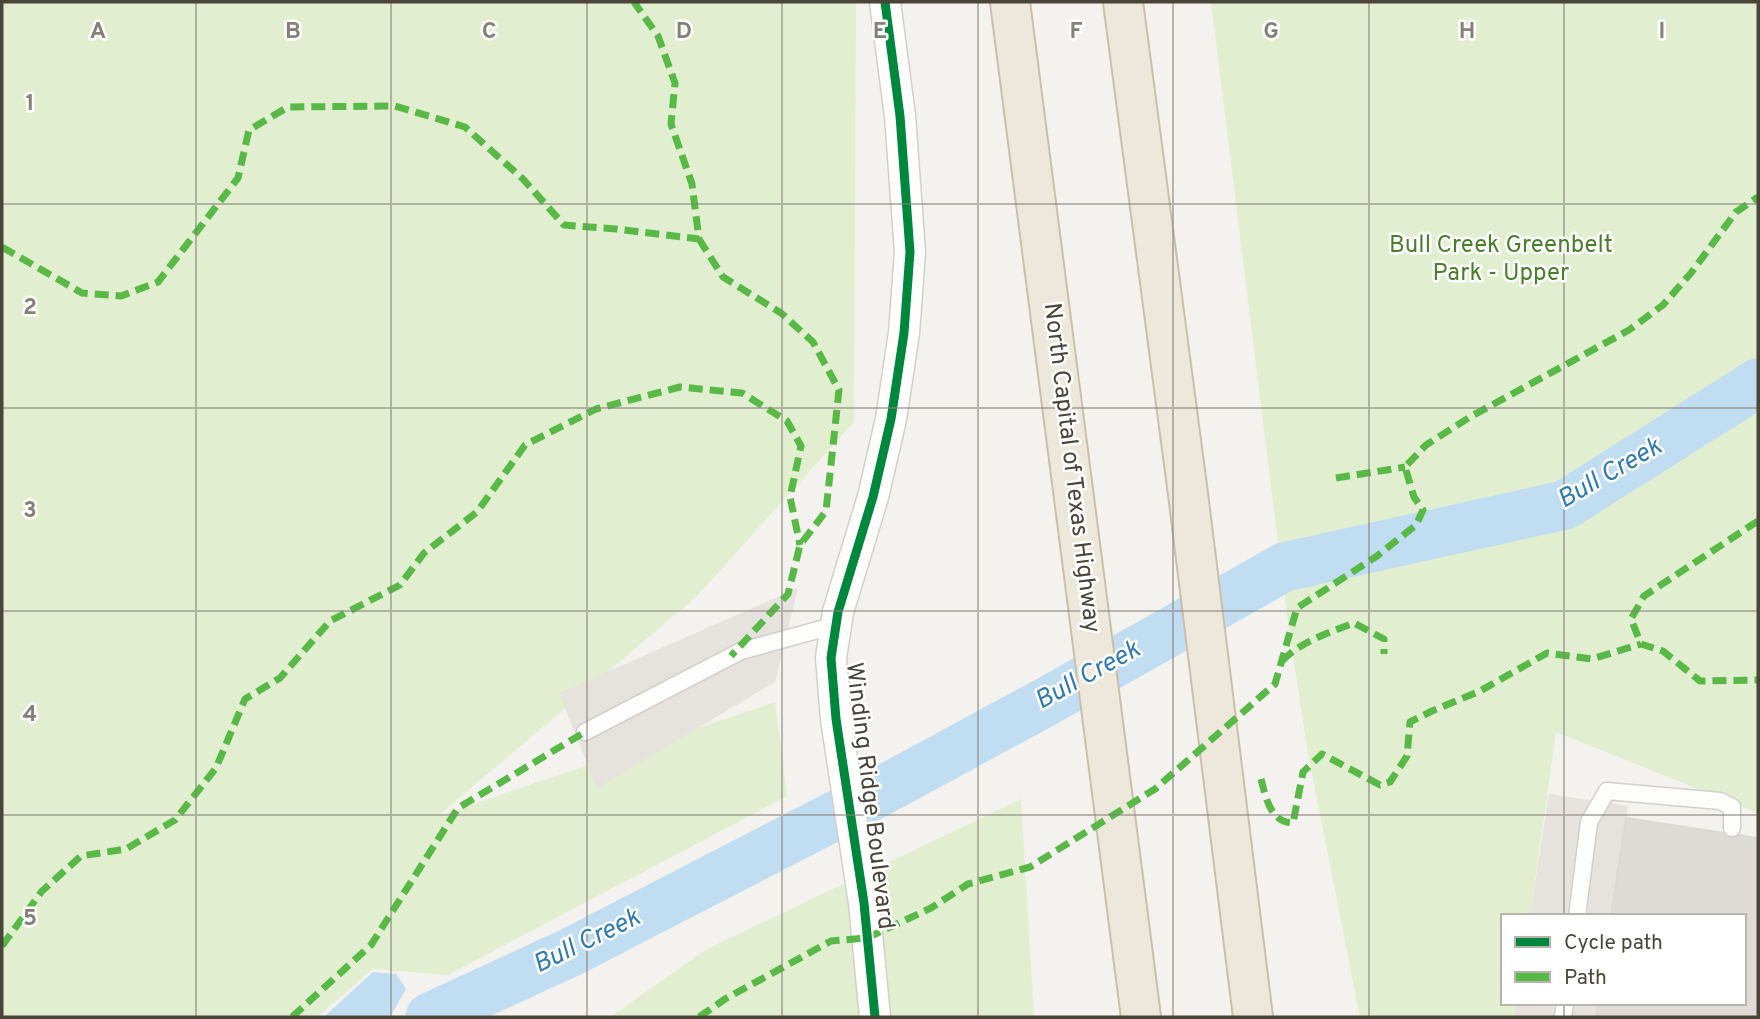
<svg xmlns="http://www.w3.org/2000/svg" width="1760" height="1019" viewBox="0 0 1760 1019" font-family="Overpass,sans-serif">
<style>
.green{fill:#e1eecf}
.parking{fill:#e6e3df}
.water{fill:#c0ddf1}
.lines{fill:none;stroke-linecap:round;stroke-linejoin:round}
.river{stroke:#c0ddf1;stroke-width:49}
.building{fill:#dedbd6;stroke:#dcd9d4;stroke-width:2;filter:url(#shadow)}
.lane-casing{stroke:#d2d0cb;stroke-width:19}
.street-casing{stroke:#d2d0cb;stroke-width:33}
.highway-casing{stroke:#ccbfa9;stroke-width:42}
.lane{stroke:#fdfdfc;stroke-width:16}
.street{stroke:#fdfdfc;stroke-width:30}
.highway{stroke:#ede8db;stroke-width:38}
.quiet{stroke:#58b947;stroke-width:7;stroke-dasharray:14 7;stroke-linecap:butt}
.cycleway-casing{stroke:#fff;stroke-width:13}
.cycleway{stroke:#00873e;stroke-width:9}
.grid{fill:none;stroke:#868178;stroke-width:2;stroke-opacity:0.55}
.labels{text-anchor:middle;dominant-baseline:central;stroke-width:5;stroke-linejoin:round;paint-order:stroke}
.park-label{font-size:24px;fill:#4a7f2a;stroke:#fff}
.street-label{font-size:24px;fill:#4b4439;stroke:#fff}
.water-label{font-size:26px;font-style:italic;fill:#2e7ab2;stroke:#fff}
.grid-label{font-size:23px;text-anchor:middle;font-weight:bold;fill:#868178;stroke:#fff;stroke-width:5;stroke-linejoin:round;paint-order:stroke}
</style>
<defs>
<filter id="shadow"><feDropShadow dx="6" dy="6" stdDeviation="0" flood-color="#0004"/></filter>
</defs>
<rect width="100%" height="100%" fill="#f4f2ee"/>
<path class="green" d="M2,2h854l-2,420 -158,175 -258,219 337,-114 12,94 -339,179 -75,-6 -56,48h-315z
M1211,2h547v811l-202,-81 -26,184h-27v87h13l-2,14h-154l-52,-263 -20,-131z
M1021,799l13,218h-424l97,-68z"/>
<path class="parking" d="M798,588l-23,94 -178,106 -38,-95z
M1549,794l79,12 -17,110h-81z
M1516,1003h82l-2,14h-82z"/>
<path class="water" d="M373,972l23,2 10,15 -16,28h-66z"/>
<g class="lines">
<path class="river" d="M430,1017l141,-65 279,-144 203,-110 231,-131 281,-62 193,-122"/>
</g>
<path class="building" d="M1626,818l132,20v179h-162l2,-14h146v-87h-133z"/>
<g class="lines">
<g class="lane-casing">
<path id="lane" d="M585,732l156,-81 95,-26
M1577,916l12,-94 18,-31 113,10 12,6v21
M1563,1017l2,-14"/>
</g>
<g class="street-casing">
<path id="street" d="M875,1017l-11,-114 -28,-184 -5,-61 7,-46 35,-115 18,-78 13,-86 6,-81 -10,-136 -15,-114"/>
</g>
<g class="highway-casing">
<path id="highway" d="M1010,2l131,1015
M1123,2l65,492 65,523"/>
</g>
<use href="#lane" class="lane"/>
<use href="#street" class="street"/>
<use href="#highway" class="highway"/>
<path class="quiet" d="M699,239l24,38 58,36 32,29 26,48 -13,121 -26,34 -12,49 -57,62
M2,247l80,46 39,3 37,-14 80,-104 11,-48 39,-23 107,-1 70,21 58,52 41,46 52,4 83,10 -7,-55 -21,-60 4,-41 -17,-47 -24,-34
M1336,478l69,-11
M1758,521l-114,75 -13,23 10,25 22,7 37,30 58,-1
M1282,661c18,-19 48,-29 72,-38l30,16v15
M1261,779c5,19 9,43 32,44l10,-51 19,-18 58,31 10,-3 17,-26 3,-34 22,-11 48,-20 67,-38 45,6 49,-15
M2,946l40,-55 39,-35 45,-7 49,-29 41,-52 29,-69 35,-21 50,-57 70,-36 24,-32 53,-41 48,-67 71,-36 84,-22 62,6 45,28 14,25 -11,51 10,48
M292,1017l79,-72 87,-137 127,-76
M699,1017l26,-18 106,-58 36,-3 64,-30 37,-24 62,-17 125,-78 120,-105 22,-76 80,-52 39,-31 7,-15 -9,-13 -9,-30 21,-22 44,-28 159,-87 34,-25 28,-32 45,-61 22,-15"/>
<g class="cycleway-casing">
<path id="cycleway" d="M875,1017l-11,-114 -28,-184 -5,-61 7,-46 35,-115 18,-78 13,-86 6,-81 -10,-136 -15,-114"/>
</g>
<use href="#cycleway" class="cycleway"/>
</g>
<path class="grid" d="M196,2v1015M391,2v1015M587,2v1015M782,2v1015M978,2v1015M1173,2v1015M1369,2v1015M1564,2v914M2,204h1756M2,408h1756M2,611h1756M2,815h1756M1564,1003v14"/>
<g class="labels">
<g class="park-label">
<text x="1501" y="246">Bull Creek Greenbelt<tspan x="1501" dy="28">Park - Upper</tspan></text>
</g>
<g class="street-label">
<text transform="translate(1071 468) rotate(83)">North Capital of Texas Highway</text>
<text transform="translate(869 796) rotate(83)">Winding Ridge Boulevard</text>
</g>
<g class="water-label">
<text transform="translate(1610 474) rotate(-30)">Bull Creek</text>
<text transform="translate(1088 676) rotate(-29)">Bull Creek</text>
<text transform="translate(587 942) rotate(-26)">Bull Creek</text>
</g>
</g>
<g class="grid-label">
<text x="98" y="38">A</text>
<text x="293" y="38">B</text>
<text x="489" y="38">C</text>
<text x="684" y="38">D</text>
<text x="880" y="38">E</text>
<text x="1076" y="38">F</text>
<text x="1271" y="38">G</text>
<text x="1467" y="38">H</text>
<text x="1662" y="38">I</text>
<text x="30" y="110">1</text>
<text x="30" y="314">2</text>
<text x="30" y="517">3</text>
<text x="30" y="721">4</text>
<text x="30" y="925">5</text>
</g>
<rect width="1760" height="1019" fill="none" stroke="#4b4439" stroke-width="7"/>
<rect x="1501" y="914" width="245" height="91" fill="#ffffff" stroke="#b7b4b0" stroke-width="2"/>
<rect x="1515" y="937" width="35" height="10" fill="#00873e" stroke="#b7b4b0" stroke-width="2"/>
<text x="1564" y="949" font-size="21" fill="#4b4439">Cycle path</text>
<rect x="1515" y="972" width="35" height="10" fill="#58b947" stroke="#b7b4b0" stroke-width="2"/>
<text x="1564" y="984" font-size="21" fill="#4b4439">Path</text>
</svg>
